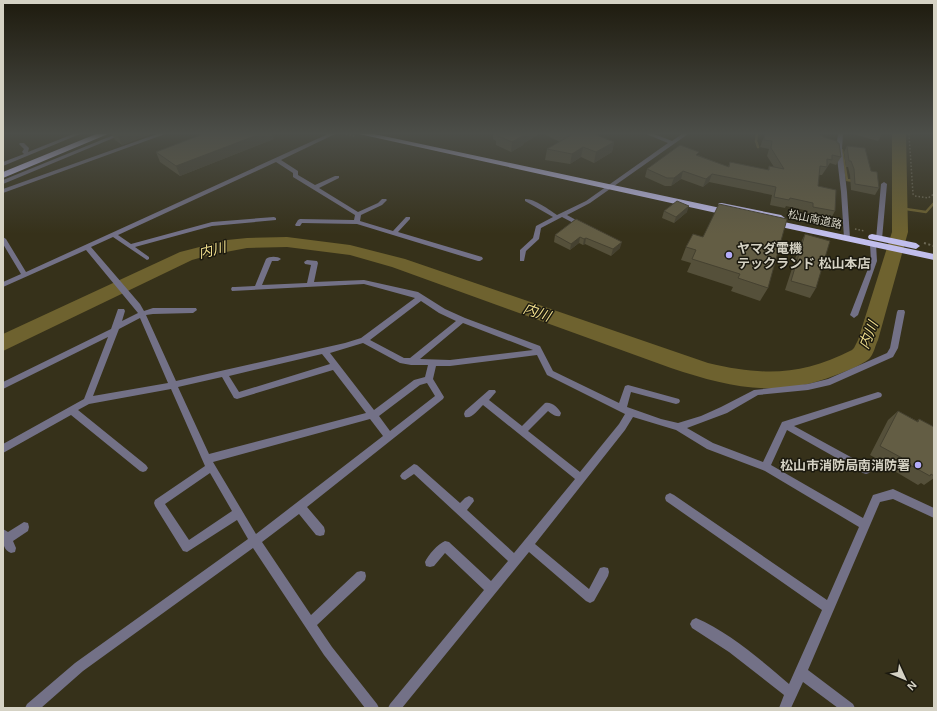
<svg xmlns="http://www.w3.org/2000/svg" width="937" height="711" viewBox="0 0 937 711" font-family="Helvetica,'Noto Sans JP',sans-serif">
<style>
.lines{fill:none;stroke-linecap:round;stroke-linejoin:round}
.stream{stroke:#6e622f;stroke-width:2.5}
.river{fill:#6e622f;fill-rule:evenodd}
.path-far1{stroke:#6d6955;stroke-width:1.5;stroke-dasharray:1.5 2;stroke-linecap:butt}
.path{stroke:#6d6955;stroke-width:2;stroke-dasharray:2 2.5;stroke-linecap:butt}
.minor{fill:#737187;fill-rule:evenodd}
.tertiary{fill:#737187;fill-rule:evenodd}
.trunk{fill:#c1beed;fill-rule:evenodd}
.motorway{fill:#cecafe;fill-rule:evenodd}
.wall{fill:#55503a}
.shaded-wall{fill:#454130}
.building{fill:#635d44;stroke:#454130}
.poi-dot{fill:#b4acf9;stroke:#1b190f;stroke-width:1.5}
.labels{text-anchor:middle;dominant-baseline:central;stroke-width:3;stroke-linejoin:round;paint-order:stroke}
.far-street-label{font-size:11px;fill:#d5d2c4;stroke:#1b190f}
.poi-label{font-size:13px;font-weight:bold;fill:#d5d2c4;stroke:#1b190f;text-anchor:start}
.water-label{font-size:14px;font-style:italic;fill:#efdd8c;stroke:#1b190f}
</style>
<rect width="100%" height="100%" fill="#36311a"/>
<g class="lines">
<path class="stream" d="M757,134l-1,7 2,6
M842,150l5,30 7,1
M899,208l27,4 8,-9"/>
<path class="river" d="M892,134h14l2,98 -30,108c-3,6 -4,14 -9,19 -7,6 -25,13 -33,16 -59,24 -108,12 -165,-7l-279,-101 -42,-12 -63,-8 -40,1 -37,7 -18,5 -189,91v-17l177,-82 47,-12 20,-2 40,-1 63,8 55,14 303,104c55,13 93,13 144,-13l2,-2 4,-8 34,-108z"/>
<path class="path-far1" d="M346,134l8,2
M909,134l4,60 2,2 13,2 6,-4
M789,215l48,10
M855,229l10,2"/>
<path class="path" d="M924,243l10,3"/>
<path class="minor" d="M73,134h7l-77,32v-4l21,-8 -2,-2 2,-3 -5,-5 1,-1h4l5,5 -1,4z
M157,134h8l-162,59v-4z
M328,134h7l-54,26 17,11v4l17,10 20,-9h4v2l-20,10 39,24 20,-9 4,-4h4l1,1 -5,5 -21,10 -1,6 33,10 13,-14h4v2l-12,13 84,25 1,2 -3,2h-2l-121,-37 -55,-1 -2,3h-4l-1,-1 3,-5 2,-1 54,1 1,-5 -62,-38v-4l-17,-11 -158,73 13,9 81,-22 62,-5 2,1v2l-64,6 -77,21 14,10v2l-2,1 -34,-23 -22,10 49,57 4,7 9,-3h43l1,2 -4,3 -40,1 -7,1 30,66 169,-38 16,-5 54,-40 -51,-14 -132,7 -1,-2 1,-2h3l20,-1 11,-27c3,-3 12,-3 15,0l-3,2h-6l-10,24 45,-2 4,-18 -6,-1 -1,-2 3,-2 10,1 1,2 -4,19 50,-2 54,12 27,17 20,9 75,28 13,25 66,32 6,-17 3,-1 51,14 1,2 -1,2 -3,1 -45,-12 -4,15 34,12 17,4 23,-7 20,-9 33,-17 54,-6 20,-5 59,-26 3,-5 7,-36 1,-2h6l1,2 -7,36 -5,9 -63,28 -22,5 -50,5 -31,18 -40,15 26,15 50,19 19,-40 96,-30 3,1 1,2 -1,2 -87,29 75,41 2,3 -2,3 -3,1 -3,-1 -76,-43 -16,35 92,53 10,-23 20,-6 41,19v10l-41,-19 -13,3 -72,168 45,34 2,4h-17l-35,-26 -12,26h-12l5,-13 -55,-43 -37,-24 -2,-4 2,-4 4,-2c33,14 66,43 93,66l33,-74 -156,-109 -1,-3 1,-3 4,-2 4,2 153,105 32,-73 -94,-56 -58,-22 -31,-19 -43,-13 -8,13 -90,114 54,45 11,-21 4,-1 4,1 1,4 -1,4 -14,25 -4,2 -4,-2 -57,-49 -127,156h-14l2,-4 94,-114 -39,-37 -11,13 -4,1 -4,-1 -1,-4c3,-7 13,-18 20,-21l4,1 42,39 17,-20 -94,-87 -9,6 -3,-1 -2,-3 2,-3 12,-9 3,1 43,38 5,-5 4,-2 4,2 1,3 -7,9 47,43 61,-74 -92,-74c-5,5 -11,14 -18,12l-1,-3 1,-3 24,-21h6l1,2 -7,8 33,26 23,-23c6,-2 14,5 16,10l-1,3c-5,1 -8,-2 -12,-5l-20,20 52,41 39,-48 6,-10 -78,-39 -10,-20 -87,11h-14l-3,13 11,18 -1,2 -136,108 17,20 1,4 -1,4 -4,1 -4,-1 -17,-21 -37,28 49,73 46,-43 4,-1 4,1 1,4 -1,4 -48,45 15,22 45,57 2,4h-14l-41,-53 -71,-107 -170,123 -42,37h-16l2,-4 48,-41 173,-124 -11,-19 -50,32 -4,-1 -28,-45 -1,-3 1,-3 50,-34 -34,-77 -82,15 -11,6 68,55 2,3 -2,3 -3,1 -3,-1 -69,-56 -68,38v-9l81,-45 24,-62 -105,52v-7l108,-53 7,-20h6l1,2 -3,10 16,-8 -52,-63 -83,37v-5l18,-8 -18,-30v-7l3,2 20,33zM421,301l18,12 17,8 -46,37h-6l-34,-18zM140,318l28,65 -75,13 26,-67zM463,323l70,27 -83,10 -30,-1zM363,343l37,20 11,2h17l-3,12 -11,3 -40,30 -44,-57zM322,354l8,10 -91,28 -10,-16zM333,370l33,43 -157,41 -31,-67 44,-10 12,21 3,1zM427,383l8,13 -45,35 -11,-15 41,-31zM370,419l13,17 -127,98 -43,-72zM210,473l22,38 -43,29 -24,-36z
M646,134h8l18,7 10,-7h6l-98,69 -23,12 18,10v2h-4l-19,-10 -21,11 -2,11 -13,12 -2,10h-4v-11l13,-12 3,-12 17,-9 -28,-16v-2c8,-1 25,11 32,16l29,-14 82,-58z
M838,134h5l-1,15 5,43 3,46 -3,2 -3,-2 -3,-46 -5,-43z
M884,182l3,2 -5,55 -3,2 -3,-2 5,-55z
M873,242l3,2 1,17 -19,54 -4,3 -4,-3 21,-54 -1,-17z
M24,522l4,1 1,4 -1,4 -15,10 3,7 -1,4 -4,1c-10,-4 -8,-15 -8,-24l5,3z"/>
<path class="tertiary" d="M116,134h7l-120,50v-4z"/>
<path class="trunk" d="M359,134h15l356,76 4,3 -4,3z
M719,203h3l59,12 4,3 -4,3 -59,-14 -4,-2z
M770,219l164,35v6l-167,-36 -1,-2z
M872,234l44,9 4,3 -4,3 -47,-10 -1,-2 1,-2z"/>
<path class="motorway" d="M96,134h12l-105,44v-6z"/>
</g>
<path class="wall" d="M112,134h39l-29,11 -7,-5z
M493,134h46l-15,9 -1,2 -12,7 -15,-7v-4l-3,-2z
M544,134h50l20,8 -2,10 -18,11 -13,-6 -11,7 -25,-4 2,-11 13,-7z
M765,134h52l6,3 18,20 -5,8 -6,-2 -8,12h-3l-1,11 17,25 -5,9 -22,-5v-4l-22,-5 -1,2 -15,-3 2,-10 -63,-13 -6,5 -22,-8 -10,7h-6l-20,-9 2,-8 51,-14 30,12 2,-5 38,8 1,-4 5,1 -7,-11 2,-7 -9,-2z
M853,134h29l-4,7z
M274,139l-94,37 -20,-14 -4,-10z
M847,146l24,25 8,17 -4,7 -24,-5 -1,-15 -2,-8h-2l-2,-15z
M664,211l23,1 -13,11 -12,-5z
M576,219l44,29 -9,8 -26,-12 -2,1 -4,-2 -9,7 -16,-8 1,-7z
M693,234l75,54 -8,13 -29,-10 2,-4 -46,-15 4,-9 -10,-3 5,-13z
M805,234l11,54 -6,10 -25,-8 15,-46z
M898,411l19,10 2,-2 15,8v51l-10,7 -3,-2 -3,2 -27,-16 1,-2 -22,-12 18,-35z"/>
<path class="shaded-wall" d="M121,134h30l-29,11 -4,-9z
M260,134h12l2,5 -94,37 -4,-10z
M522,134h17l-15,9 -1,2 -12,7 1,-10z
M614,142l-2,10 -18,11 2,-11z
M583,147l-2,10 -11,7 2,-10z
M683,171l-2,8 -10,7 3,-8z
M712,174l-3,8 -6,5 3,-8z
M689,206l-2,6 -13,11 2,-6z
M580,237l-1,6 -9,7 1,-6z
M586,238l-1,6 -2,1 1,-6z
M622,242l-2,6 -9,8 2,-7z"/>
<path class="building" d="M203,134h57l-84,32 -20,-14z
M497,134h26l1,1 -12,7 -16,-7z
M569,134h25l20,8 -18,10 -13,-5 -11,7 -25,-5 24,-14z
M765,134h52l6,2v1l14,4v2h2l2,14 -9,-2v5l-5,-1v8l-7,-1 -2,20 18,4 -1,21 -22,-4v-4l-23,-5 -1,2 -15,-3 2,-10 -64,-13 -6,5 -23,-8 -9,7h-7l-20,-9 33,-24 19,7 -3,3 33,12 1,-5 39,8v-4l15,3 -13,-21 1,-7 -8,-1z
M847,146l18,2 6,23 6,1 2,16 -24,-4 -1,-15 -3,-8h-2z
M677,201l12,5 -13,11 -12,-6z
M719,204l68,15 -19,69 -30,-10 2,-4 -48,-15 4,-9 -10,-3 7,-13 10,3z
M576,219l46,23 -9,7 -27,-11 -2,1 -4,-2 -9,7 -16,-9z
M805,234l25,7 -14,47 -25,-7z
M898,411l20,11 1,-3 15,8v49l-3,-2 -1,2 -29,-16 1,-2 -22,-12z"/>
<linearGradient id="sky" x2="0" y2="1"><stop stop-color="#1e1b0e"/><stop offset="0.57" stop-color="#4c4e49"/><stop offset="1" stop-color="#4c4e49" stop-opacity="0"/></linearGradient>
<rect width="937" height="234" fill="url(#sky)"/>
<g class="poi-dot">
<circle cx="729" cy="255" r="4"/>
<circle cx="918" cy="465" r="4"/>
</g>
<g class="labels">
<g class="far-street-label">
<text transform="translate(815 219) rotate(12)">松山南道路</text>
</g>
<g class="poi-label">
<text x="737" y="248">ヤマダ電機<tspan x="737" dy="15">テックランド 松山本店</tspan></text>
<text x="910" y="465" text-anchor="end">松山市消防局南消防署</text>
</g>
<g class="water-label">
<text transform="translate(212 250) rotate(-14)">内川</text>
<text transform="translate(537 312) rotate(19)">内川</text>
<text transform="translate(868 335) rotate(-68)">内川</text>
</g>
</g>
<rect width="937" height="711" fill="none" stroke="#d5d2c4" stroke-width="8"/>
<g transform="translate(905 679) rotate(134)" stroke="#1b190f" stroke-width="3" paint-order="stroke">
<path d="M0-3L7 15L0 10L-7 15Z" fill="#d5d2c4"/>
<text y="-6" font-size="11" font-weight="bold" text-anchor="middle" fill="#d5d2c4">N</text>
</g>
</svg>
